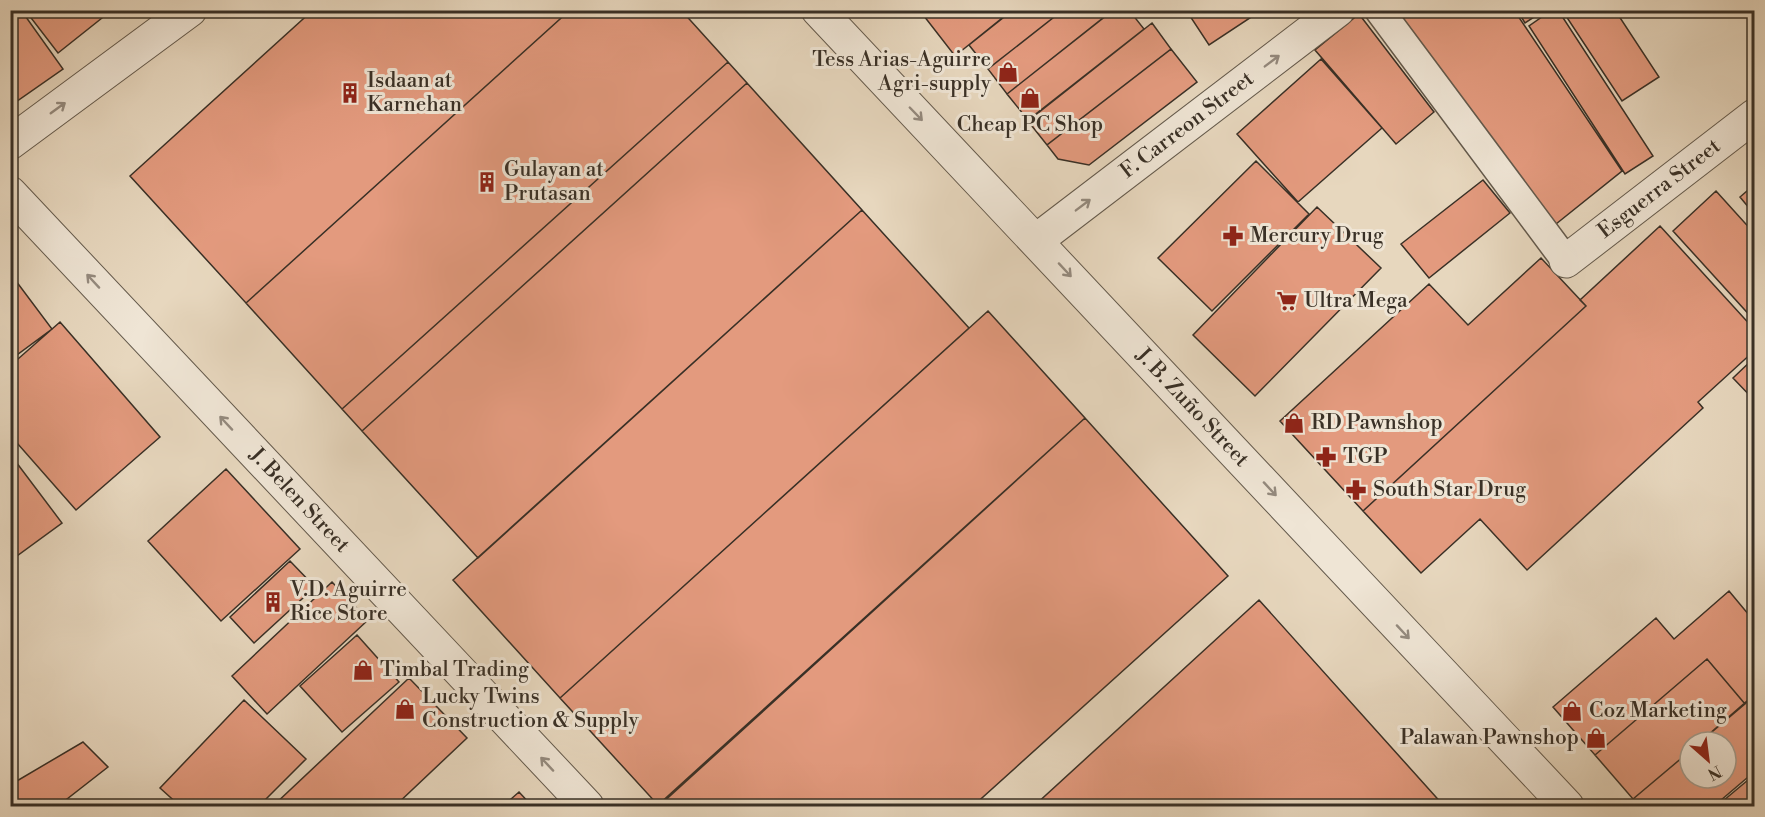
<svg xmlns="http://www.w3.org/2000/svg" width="1765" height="817" viewBox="0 0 1765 817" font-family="'Libre Bodoni',serif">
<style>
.building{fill:#e39a7e;stroke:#393026;stroke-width:1.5}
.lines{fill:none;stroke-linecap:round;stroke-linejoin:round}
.service-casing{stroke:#645a4c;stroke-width:31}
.minor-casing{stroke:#645a4c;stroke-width:35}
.service{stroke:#efe5d5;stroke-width:28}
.minor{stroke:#efe5d5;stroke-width:33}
.oneway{stroke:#948a7e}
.labels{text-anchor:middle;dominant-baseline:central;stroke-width:6;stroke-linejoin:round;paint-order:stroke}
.poi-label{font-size:21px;fill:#393026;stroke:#efe5d5;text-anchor:start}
.street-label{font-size:21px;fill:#393026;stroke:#efe5d5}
</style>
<rect width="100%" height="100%" fill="#e7d7be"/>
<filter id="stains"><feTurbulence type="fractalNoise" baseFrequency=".00333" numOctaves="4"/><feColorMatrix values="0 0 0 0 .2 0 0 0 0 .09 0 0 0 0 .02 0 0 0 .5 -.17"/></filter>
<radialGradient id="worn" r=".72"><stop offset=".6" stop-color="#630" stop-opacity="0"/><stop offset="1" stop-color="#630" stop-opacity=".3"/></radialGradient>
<path class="building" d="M10,10h11l42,59 -53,37z
M25,10h87l-54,43z
M313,10h257l-324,293 -116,-127z
M570,10h111l47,52 -386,347 -96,-106z
M925,10h87l-57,46 -31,-40z
M1013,10h50l-75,59 -19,-24z
M1063,10l48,2 -104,82 -19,-25z
M1113,10h16l15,19 -116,91 -21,-26z
M1186,10h76l-53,35z
M1392,10h122l108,161 -66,53z
M1517,10h28l-20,13z
M1552,10h6l95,146 -28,18 -96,-148z
M1562,10h53l44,67 -37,24z
M1359,14l75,98 -38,32 -81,-94z
M1152,23l19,26 -124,96 -19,-24z
M1171,49l26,33 -108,83 -31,-6 -11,-14z
M1321,59l61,69 -84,74 -61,-68z
M728,62l19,21 -385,348 -20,-22z
M747,83l115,127 -384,348 -116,-127z
M1256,161l53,53 -97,97 -54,-53z
M1483,180l27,33 -81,65 -28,-34z
M1754,185v29l-14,-17z
M1716,191l38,42v87l-81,-89z
M1317,207l64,61 -126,128 -62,-61z
M862,210l107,118 -409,370 -107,-118z
M1660,226l94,103v22l-56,51 5,6 -176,162 -47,-51 -59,54 -58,-62 223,-205 -6,-6z
M1541,258l45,48 -223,205 -83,-90 149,-137 39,41z
M10,273l42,56 -42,31z
M988,311l97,107 -427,387 -98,-107z
M60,322l100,115 -84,73 -66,-75v-69z
M1754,358v42l-21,-22z
M1085,418l143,158 -255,230h-314z
M10,454l52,69 -52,38z
M226,469l74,80 -79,72 -73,-80z
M290,561l25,26 -61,56 -24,-26z
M332,582l36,38 -101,94 -35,-38z
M1729,591l25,30v74l-9,9 -38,-45 -112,96 -42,-48 103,-89 18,21z
M1259,600l185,206h-410z
M357,635l42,47 -57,50 -42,-46z
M1707,659l38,45 -45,38h-10v9l-57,48 -38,-44z
M409,678l58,60 -72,68h-122z
M1754,695v77l-40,34h-75l-6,-7 57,-48v27h36v-36h-26z
M244,700l62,59 -47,47h-79l-20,-18z
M83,742l25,25 -50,39h-48v-21z
M1754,775v31h-37z
M519,792l13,14h-29z"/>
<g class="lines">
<g class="service-casing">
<path id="service" d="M1379,10l187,251"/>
</g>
<g class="minor-casing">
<g id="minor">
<path id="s1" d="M818,10l749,796"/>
<path d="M10,143l180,-133"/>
<path id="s2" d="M10,193l577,613"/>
<path id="s3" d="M1037,240l301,-230"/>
<path id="s4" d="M1566,261l188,-145"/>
</g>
</g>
<use href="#service" class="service"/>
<use href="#minor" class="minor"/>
</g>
<defs><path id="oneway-shaft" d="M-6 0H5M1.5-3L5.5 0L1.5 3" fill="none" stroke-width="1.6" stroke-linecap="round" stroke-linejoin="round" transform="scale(1.5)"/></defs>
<g class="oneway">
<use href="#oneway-shaft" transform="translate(1272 61) rotate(-37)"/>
<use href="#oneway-shaft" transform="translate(58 108) rotate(-36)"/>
<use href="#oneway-shaft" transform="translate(916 114) rotate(46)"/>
<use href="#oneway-shaft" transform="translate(1083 205) rotate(-37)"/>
<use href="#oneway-shaft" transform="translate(1065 270) rotate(47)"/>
<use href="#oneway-shaft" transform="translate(93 281) rotate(-133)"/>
<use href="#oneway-shaft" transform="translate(226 423) rotate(-133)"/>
<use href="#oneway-shaft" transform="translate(1270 489) rotate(47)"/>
<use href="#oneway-shaft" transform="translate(1403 632) rotate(47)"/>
<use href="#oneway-shaft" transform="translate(547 764) rotate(-133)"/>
</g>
<defs>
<g id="shop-bare" transform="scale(1.62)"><path d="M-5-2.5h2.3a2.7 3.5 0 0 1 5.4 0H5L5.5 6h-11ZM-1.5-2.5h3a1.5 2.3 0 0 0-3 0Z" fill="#8f2418" stroke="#efe5d5" stroke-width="2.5" paint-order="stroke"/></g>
<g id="building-bare" transform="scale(1.62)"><path d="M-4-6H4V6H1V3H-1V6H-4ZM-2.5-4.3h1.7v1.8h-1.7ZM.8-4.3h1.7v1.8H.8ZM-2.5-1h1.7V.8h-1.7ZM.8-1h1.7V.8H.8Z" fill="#8f2418" stroke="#efe5d5" stroke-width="2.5" paint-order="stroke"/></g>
<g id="pharmacy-bare" transform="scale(1.62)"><path d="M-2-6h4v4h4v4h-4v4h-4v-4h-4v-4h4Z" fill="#8f2418" stroke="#efe5d5" stroke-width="2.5" paint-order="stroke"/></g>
<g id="supermarket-bare" transform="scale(1.62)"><path d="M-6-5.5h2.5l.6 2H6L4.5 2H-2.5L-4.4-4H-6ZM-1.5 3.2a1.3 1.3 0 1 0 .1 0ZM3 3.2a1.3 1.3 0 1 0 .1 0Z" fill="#8f2418" stroke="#efe5d5" stroke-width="2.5" paint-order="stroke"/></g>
</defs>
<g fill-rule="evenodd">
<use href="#shop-bare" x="1008" y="72"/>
<use href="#building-bare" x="350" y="93"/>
<use href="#shop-bare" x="1030" y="98"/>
<use href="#building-bare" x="487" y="182"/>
<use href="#pharmacy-bare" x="1233" y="236"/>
<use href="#supermarket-bare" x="1287" y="301"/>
<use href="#shop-bare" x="1294" y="423"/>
<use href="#pharmacy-bare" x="1326" y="457"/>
<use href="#pharmacy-bare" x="1356" y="490"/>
<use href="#building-bare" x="273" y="602"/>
<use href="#shop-bare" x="363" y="670"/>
<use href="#shop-bare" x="405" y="709"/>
<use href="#shop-bare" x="1572" y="711"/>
<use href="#shop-bare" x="1596" y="738"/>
</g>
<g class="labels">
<g class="poi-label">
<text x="991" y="60" text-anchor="end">Tess Arias-Aguirre<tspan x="991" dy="24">Agri-supply</tspan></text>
<text x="367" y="81">Isdaan at<tspan x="367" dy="24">Karnehan</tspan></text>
<text x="1030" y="125" text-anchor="middle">Cheap PC Shop</text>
<text x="504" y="170">Gulayan at<tspan x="504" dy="24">Prutasan</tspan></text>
<text x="1250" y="236">Mercury Drug</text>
<text x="1304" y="301">Ultra Mega</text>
<text x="1311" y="423">RD Pawnshop</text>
<text x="1343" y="457">TGP</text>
<text x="1373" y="490">South Star Drug</text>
<text x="290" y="590">V.D. Aguirre<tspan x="290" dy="24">Rice Store</tspan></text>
<text x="380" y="670">Timbal Trading</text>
<text x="422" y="697">Lucky Twins<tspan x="422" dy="24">Construction &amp; Supply</tspan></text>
<text x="1589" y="711">Coz Marketing</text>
<text x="1579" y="738" text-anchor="end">Palawan Pawnshop</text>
</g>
<g class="street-label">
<text stroke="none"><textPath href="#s3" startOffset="189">F. Carreon Street</textPath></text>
<text stroke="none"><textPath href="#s4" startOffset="118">Esguerra Street</textPath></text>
<text stroke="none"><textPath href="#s1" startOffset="546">J. B. Zuño Street</textPath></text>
<text stroke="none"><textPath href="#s2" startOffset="422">J. Belen Street</textPath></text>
</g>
</g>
<rect width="1765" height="817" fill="none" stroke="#e7d7be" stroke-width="36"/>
<rect x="12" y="12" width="1741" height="793" fill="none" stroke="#393026" stroke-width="3"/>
<rect x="18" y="18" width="1729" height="781" fill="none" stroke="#393026" stroke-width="1.5"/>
<g transform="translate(1708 760) rotate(152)"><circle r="28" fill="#efe5d5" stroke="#a69d8f" stroke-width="1.5"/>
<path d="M0-4.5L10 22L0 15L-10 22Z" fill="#8f2418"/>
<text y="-9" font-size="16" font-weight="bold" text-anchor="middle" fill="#393026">N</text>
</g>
<rect width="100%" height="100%" filter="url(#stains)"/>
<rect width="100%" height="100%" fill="url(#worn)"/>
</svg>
